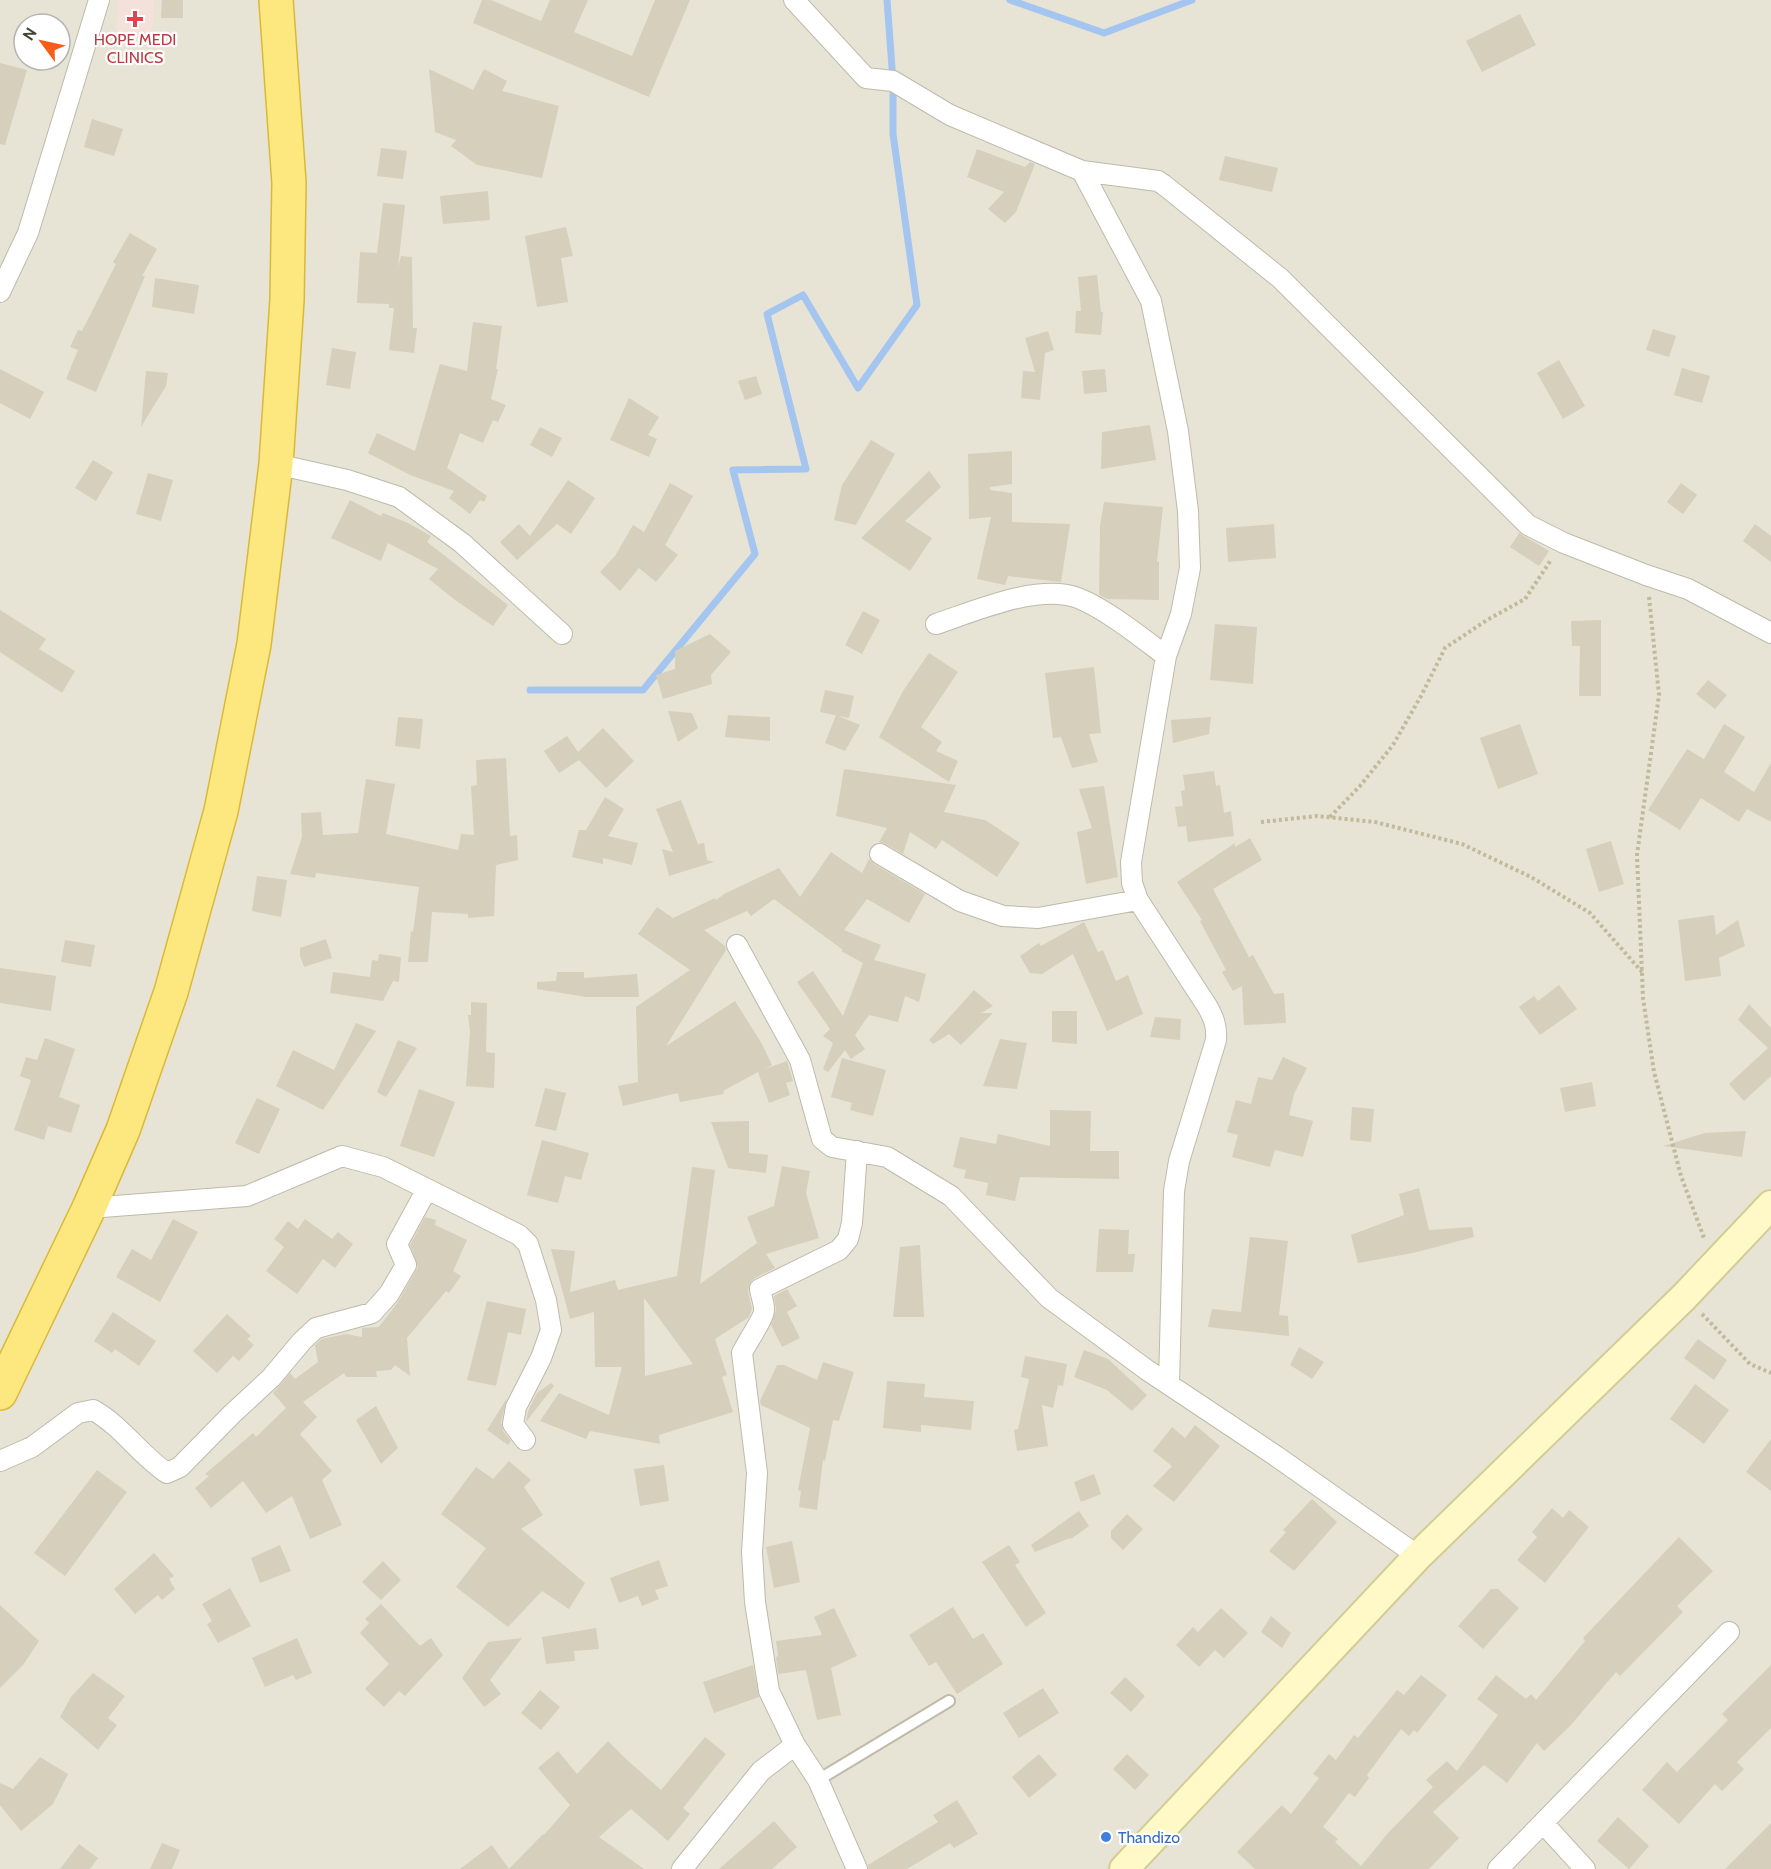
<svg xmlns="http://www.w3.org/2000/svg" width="1771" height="1869" viewBox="0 0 1771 1869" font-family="Cabin,sans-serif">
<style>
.residential{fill:#e7e4d5;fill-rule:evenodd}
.medical{fill:#f4e1da}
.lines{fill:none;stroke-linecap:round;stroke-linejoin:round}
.stream{stroke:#a3c5f0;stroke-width:7}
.building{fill:#d5cfbc;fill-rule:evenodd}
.service-casing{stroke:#bfbaa9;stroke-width:14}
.minor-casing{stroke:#bfbaa9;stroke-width:22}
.secondary-casing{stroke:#d3cc97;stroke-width:32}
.trunk-casing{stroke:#dcb838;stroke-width:36}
.path{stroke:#c0b99b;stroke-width:4;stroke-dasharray:3 3;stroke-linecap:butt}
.service{stroke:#fff;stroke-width:10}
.minor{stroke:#fff;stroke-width:20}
.secondary{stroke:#fef9c6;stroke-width:28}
.trunk{stroke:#fce87f;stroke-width:33}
.health-dot{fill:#e0444e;stroke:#fff;stroke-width:2}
.shop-dot{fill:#3f7fe0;stroke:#fff;stroke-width:2}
.labels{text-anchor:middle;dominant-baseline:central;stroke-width:4.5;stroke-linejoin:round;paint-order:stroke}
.health-label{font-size:16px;fill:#be3a42;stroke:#fff}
.shop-label{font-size:16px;fill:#366cbe;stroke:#fff;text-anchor:start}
</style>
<rect width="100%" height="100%" fill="#f3f1e7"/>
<path class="residential" d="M0,0h1771v1869h-1771zM24,24h36v36h-36z"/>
<path class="medical" d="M118,0h36l-2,41 -36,-2z"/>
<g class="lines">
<path class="stream" d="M1010,0l94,33 88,-33
M530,690h113l112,-136 -22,-84 73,-1 -39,-155 36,-19 55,93 59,-83 -24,-171v-53l-6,-81"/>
</g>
<path class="building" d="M162,0h21v18h-22z
M482,0h9l50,21 9,-21h38l-14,32 58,24 23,-56h35l-41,97 -176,-74z
M1520,14l16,31 -54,27 -16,-31z
M0,63l27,7 -22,75 -5,-1z
M429,69l44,21 11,-21 23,12 -5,10 57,15 -17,72 -65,-13 -26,-19 5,-6 -21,-8z
M92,119l31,10 -9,27 -30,-9z
M381,148l26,3 -4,28 -26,-3z
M977,149l48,18 5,-5 5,2 -19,48 -11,11 -17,-14 16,-17 -37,-15z
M1225,156l53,12 -6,24 -53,-12z
M488,191l2,29 -47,4 -3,-28z
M383,203l22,2 -7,62 3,-11 11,1 1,71h4l-3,25 -25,-3 5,-42h-5v-4l-32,-1 3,-51 17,1z
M566,227l7,29 -12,2 7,44 -31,5 -12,-71z
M130,233l27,16 -15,27h3l-49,116 -30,-13 12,-29 -8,-3 8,-17 4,1 34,-67 -3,-2z
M1097,275l4,37h2l-2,23 -26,-2 1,-22h5l-3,-34z
M155,278l44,7 -5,29 -42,-7z
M473,322l29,4 -6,43h2l-7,30 15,6 -8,17 -5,-2 -10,23 -23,-10 -13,35 40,28 -3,6 -4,-2 -10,14 -21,-16 5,-7 -44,-16 -42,-22 9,-20 38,18 25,-87 27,7z
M1653,329l23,7 -7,21 -23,-7z
M1048,331l6,19 -9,3 -5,47 -19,-2 2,-27 12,1 -10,-34z
M332,348l24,4 -6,37 -24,-4z
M1559,360l26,46 -22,13 -26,-46z
M1682,368l28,8 -8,27 -28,-8z
M0,369l44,23 -14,27 -30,-16z
M1105,369l2,23 -23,2 -2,-23z
M146,371l22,2 -2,13 -25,41z
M756,376l6,18 -17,6 -7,-19z
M629,398l30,19 -11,18 9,4 -8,18 -39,-17z
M1150,425l6,35 -55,9 1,-37z
M540,427l22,11 -10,19 -22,-12z
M871,440l24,14 -39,71 -22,-5 8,-35z
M1012,451v33l-22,3v3l22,3v29l58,2 -9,58 -53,-6 -3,9 -28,-6 14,-62 -22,2 -1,-65z
M93,460l20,12 -17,29 -21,-13z
M929,471l12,16 -36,34 27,17 -22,33 -49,-33z
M148,473l25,7 -12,41 -25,-7z
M568,480l27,18 -24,36 -14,-10 -40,36 -17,-18 19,-18 11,12z
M670,483l23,13 -28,49 13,10 -22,27 -17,-14 -19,23 -20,-19 15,-16 18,-31 11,7z
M1681,483l16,12 -14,19 -16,-12z
M350,500l31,16 2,-3 25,10 23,13 -4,6 81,63 -15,21 -38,-26 -26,-21 9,-10 -50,-26 -7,18 -50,-23z
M1104,502l59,5 -6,55h2v38l-52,-1 -8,-4 1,-69z
M1274,524l2,34 -48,4 -2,-34z
M1755,524l16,12v26l-28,-21z
M1519,533l30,18 -10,15 -29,-19z
M0,610l46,29 -7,10 36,22 -13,22 -62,-41z
M863,611l17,9 -18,34 -17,-9z
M1601,620v76h-22l1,-50h-8l-1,-25z
M1215,624l42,3 -4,57 -43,-4z
M710,634l21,18 -20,23 1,9 -49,15 -7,-24 19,-6v-18z
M929,653l29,19 -37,55 21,15 -6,9 22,10 -9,21 -70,-45 24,-46z
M1094,667l7,66 -12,1 9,28 -26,6 -11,-31 -8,1 -8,-65z
M1708,680l19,15 -12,14 -19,-15z
M825,690l29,6 -5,22 -29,-6z
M668,711l24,2 6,15 -20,14z
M728,715l42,2v24l-45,-4z
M836,715l24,10 -15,26 -20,-8z
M398,717l25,2 -3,30 -25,-3z
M1211,717l-2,17 -36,9 -2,-23z
M1520,724l18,50 -40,15 -18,-51z
M1724,724l21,13 -21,35 30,20 17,-29v59l-24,-13 -8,13 -38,-24 -21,32 -32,-20 39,-61 17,10z
M603,728l31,33 -28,27 -27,-28 -20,13 -15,-22 23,-15 11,16z
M506,758l4,78 7,-1 1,25 -22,5 -2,51 -26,2v-4l-36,-2 -4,50h-20l3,-31 2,1 6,-45 -103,-14 -1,5 -25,-4 12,-37 -1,-24 20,-1 2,23 35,-2 8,-54 29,5 -9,50 72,16 3,-16 13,1 -3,-49 6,-1 -1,-25z
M844,769l112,16 -12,27 41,8 35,23 -23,34 -55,-37 -6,9 -26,-17 -7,22 -17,-10 -7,-2 8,-14 -51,-12z
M1214,771l2,15 4,-1 4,28 7,-2 3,25 -46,6 -2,-16 -8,1 -3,-20 8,-1 -2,-15 4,-1 -2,-15z
M1104,786l14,91 -32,7 -9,-52 15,-4 -13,-39z
M605,797l19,12 -16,27 30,7 -6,22 -29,-7v6l-31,-7 7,-27h7z
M681,800l17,44 6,-1 3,17 7,2 -45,14 -7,-27 11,3 -17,-43z
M1250,838l12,22 -49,29 36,68 4,-2 21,39 10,-1 2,30 -42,2 -2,-39 -9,5 -11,-19 4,-2 -26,-49 2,-1 -25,-38 58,-39v4z
M1611,841l13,43 -25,8 -13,-43z
M831,852l31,21 7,-14 5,5 51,30 -16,29 -42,-24 -23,31 37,15 -7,15 52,14 -7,28 -14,-6 -7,26 -29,-7 -14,20 10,14 -14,10 -6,-9 -17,22 -5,-3 10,-26 -10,-7 7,-7 -33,-47 16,-11 30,45 20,-53 -22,-12 2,-1 -69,-51 -23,17 -4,-5 -43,19 21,16 1,4 -60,96 69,-45 27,43 10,21 -7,4 22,-8 6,20 -7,2 4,12 -21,8 -11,-31 -35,19 1,3 -44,8 -2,-9 -55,13 -5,-20 20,-4 -2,-75 54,-37 -52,-36 19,-27 16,11 42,-20 1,2 10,-7 53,-25 21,29z
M257,876l30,4 -6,37 -29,-6z
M1714,915l2,20 22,-15 7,26 -26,12 2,18 -36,5 -7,-61z
M1084,922l14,30 5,-2 13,31 12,-6 15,39 -36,17 -34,-77 -31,20 -12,-1 -10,-17 19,-13 2,3z
M326,939l6,19 -28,9 -4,-11v-8z
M65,940l30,5 -4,22 -30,-5z
M379,954l22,3 -2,25 -6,-1 -10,20 -53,-8 3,-21 37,5 2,-17 6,1z
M0,968l56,8 -5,35 -51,-8z
M557,972h27v6l53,-4 2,23h-53l-49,-8v-7l19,-1z
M1559,985l18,24 -37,26 -21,-28 15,-11 4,5z
M974,990l19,16 -12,7h12l-32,32 -12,-11 -16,10 -4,-4z
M471,1002l16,1 -1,49 9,1 -1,35 -28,-2 4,-54 -2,-17h3z
M1749,1004l22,24v48l-27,25 -15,-17 39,-36 -30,-28z
M1052,1011h25v33l-25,-2z
M1155,1017l26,2 -1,21 -30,-3z
M356,1023l20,8 -53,79 -47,-24 17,-36 41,20z
M45,1038l30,11 -16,48 21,8 -9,28 -23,-7 -4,14 -30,-10 17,-50 -11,-4 6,-19 11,3z
M1000,1039l27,4 -10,46 -34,-3z
M398,1040l19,8 -31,49 -9,-5z
M1283,1057l24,11 -13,26 -5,21 24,6 -10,36 -28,-7 -5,17 -38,-10 6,-22 -11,-3 9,-32 15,4 7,-27 14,3z
M842,1058l44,12 -13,46 -23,-6 2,-7 -21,-6z
M1592,1082l4,24 -31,6 -5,-24z
M545,1088l21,5 -10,38 -21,-5z
M419,1089l36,13 -21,55 -34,-11z
M257,1098l23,11 -21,45 -24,-11z
M1352,1107l22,2 -3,33 -21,-2z
M1050,1110l41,1 -1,40h29v28l-99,-2 -5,24 -29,-6 2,-12 -24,-5 2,-8 -13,-3 7,-30 36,7 2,-10 52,12z
M749,1121v32l19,2 -2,18 -38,-5 -17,-46z
M1746,1131l-4,26 -79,-11 42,-13z
M542,1140l47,13 -8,27 -16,-4 -7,27 -31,-8z
M782,1166l28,5 -4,22 13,45 -53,16 9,14 -20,10 -5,5 -2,8 4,18 -3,8 -34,22 12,36 -5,2 11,35 -74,23 1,9 -70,-13 -4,8 -46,-18 19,-28 50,22 13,-48h-27l-1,-55 -24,7 -19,-70 24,2 -5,41 45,-12 3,10 59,-14 15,-109 23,3 -15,114 57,-41 -10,-26 27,-11zM644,1298l49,66 -48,12z
M1419,1188l10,42 43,-3 2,10 -61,16 -55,10 -7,-28 53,-20 -5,-21z
M425,1217l11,3 -1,5 32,15 -14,31 8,5 -12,17 -3,-2 -39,47 3,38 -15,-11 -4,5 -15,1 1,6h-31l-2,-4 -41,29 14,15 -17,17 32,37 -10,9 20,45 -32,14 -18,-43 -26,17 -23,-32 -32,27 -16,-20 14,-12 -4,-2 48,-41 3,4 30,-29 -13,-15 17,-20 5,6 23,-17 -3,-17 7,-6 24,-5 16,3v-9l17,-1 19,-25 20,-35 -8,-22z
M173,1219l25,13 -38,70 -44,-25 16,-28 19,11z
M305,1219l27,20 6,-7 15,12 -18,24 -12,-9 -26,35 -31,-23 18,-24 -10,-8 14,-18 10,8z
M1099,1229l30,1 -1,24h7l-2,18h-37z
M1250,1237l38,4 -9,74 9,1 1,20 -81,-9 4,-18 29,3z
M920,1245l4,72h-31l7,-70z
M787,1289l10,17 -10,6 13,26 -18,9 -11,-22 5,-15 -2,-14z
M487,1301l39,8 -5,26 -13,-3 -12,54 -29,-6z
M113,1312l43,29 -17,25 -24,-17 -3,4 -18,-12z
M227,1314l24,22 -4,3 7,6 -15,16 -6,-5 -16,17 -24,-22z
M1698,1339l29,21 -13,20 -30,-22z
M1299,1347l25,15 -12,17 -22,-14z
M1084,1350l24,9 39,36 -15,16 -25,-21 -33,-13z
M1025,1356l42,8 -4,22 -5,-1 -5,23 -11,-3 6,41 -31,5 -3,-21 4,-1 11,-50 -8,-2z
M823,1362l31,10 -15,49 -6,-1 -8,41 -2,-1 -6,50 -18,-3 2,-16 -3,-1 12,-62 -49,-23 -1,-4 17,-36h7l33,15z
M887,1381l38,3 -1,13 50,4 -3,29 -50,-5v7l-38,-4z
M551,1383l3,3 -28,36 2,-11 9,-18z
M1695,1384l34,26 -25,34 -34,-25z
M507,1398l-6,24 2,9 8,10 -3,4 -21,-15z
M376,1406l22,42 -17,16 -25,-44z
M1195,1425l25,21 -46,56 -21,-16 19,-20 -19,-15 19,-24 13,11z
M1771,1439v52l-25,-19z
M509,1461l22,19 -7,7 19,28 -22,14 64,54 -16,26 -27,-18 -34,36 -52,-40 30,-39 -45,-34 35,-47 17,12z
M664,1465l5,36 -29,5 -6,-37z
M97,1470l30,22 -62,84 -31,-23z
M1094,1474l7,20 -20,8 -7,-20z
M1312,1499l25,23 -43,49 -25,-20 17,-19 -3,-2z
M1552,1508l11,10 6,-8 20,17 -44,56 -28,-23 20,-23 -5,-5z
M1079,1511l10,15 -18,13 -1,-1 -35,14 -4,-7z
M1127,1514l16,15 -20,21 -12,-12v-7z
M1679,1537l34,34 -36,35 6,6 -63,64 -4,-4 -46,54 -26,25 -7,-8 -30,40 -23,-18 -51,47 26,26 -30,31h-174l-18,-17 45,-47 9,9 28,-36 -6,-4 16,-20 7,6 18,-25 4,3 39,-48 7,5 17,-20 26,20 -30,38 -3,-3 -5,6 -8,-7 -34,46 2,3 -14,19 -6,-4 -26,34 15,12 -3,3 26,24 27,-33 45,-46 -7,-7 21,-19 10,10 41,-56 -21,-16 19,-24 30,24 5,-5 5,6 49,-59 -2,-3z
M792,1541l8,41 -26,6 -8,-41z
M280,1545l11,26 -31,12 -9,-25z
M1009,1545l11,17 -5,3 31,48 -20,14 -44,-65z
M154,1553l20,23 -5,3 6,10 -13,11 -4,-5 -23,19 -21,-25z
M659,1560l9,26 -13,4 4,9 -17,7 -4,-10 -19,7 -9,-25z
M383,1561l18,19 -20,20 -19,-18z
M230,1588l21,38 -33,17 -11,-19 5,-3 -10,-17z
M1491,1589h7l21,19 -36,41 -25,-23z
M381,1604l39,42 11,-8 12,17 -38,41 -6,-5 -15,16 -19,-18 24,-25 -29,-31 9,-10 -4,-4z
M0,1605l39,36 -16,24 -23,23z
M953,1607l20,32 10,-6 20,31 -46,30 -21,-32 -7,4 -20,-31z
M834,1608l23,48 -26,12 10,47 -24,5 -11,-50 -28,4 -2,-17 2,-1 -2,-15 46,-6 -8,-18z
M1221,1608l27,25 -24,25 -9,-8 -16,17 -23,-22 17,-18 5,5z
M1271,1616l20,17 -9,15 -21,-16z
M596,1628l3,21 -25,2 1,10 -29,3 -4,-27z
M297,1638l15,35 -16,7 -3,-5 -28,12 -13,-29z
M522,1638l-32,42 11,14 -17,13 -22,-29 26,-36z
M753,1665l6,32 -45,16 -11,-31z
M1771,1665v63l-34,34 7,7 -22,22 -7,-7 -36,40 -37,-34 25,-28 10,10 51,-52 -6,-6z
M93,1673l32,23 -17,22 9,7 -19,25 -38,-33 11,-20z
M1125,1677l20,19 -14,16 -21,-19z
M1043,1688l16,25 -40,25 -16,-25z
M540,1690l20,17 -19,23 -20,-17z
M705,1737l21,17 -43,54 7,6 -22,27 -37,-32 -32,28 45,32h-184l32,-24 17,24 34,-35 1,1 26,-30 -32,-37 20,-17 19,23 31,-33 18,18 35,31z
M1039,1754l18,21 -28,23 -17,-21z
M1127,1754l22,21 -14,15 -22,-21z
M40,1757l28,17 -15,30 -32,27 -21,-26v-22l13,6z
M957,1800l21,34 -24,14 -4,-5 -43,26h-38l-1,-4 70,-43 -5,-7z
M1618,1817l31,29 -20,23 -32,-28z
M774,1821l23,26 -25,22h-53z
M1771,1823v46h-46z
M162,1843l18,7 -8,19h-22z
M79,1844l19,14 -8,11h-30z"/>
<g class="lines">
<g class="service-casing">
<path id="service" d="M818,1780l131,-79"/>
</g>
<g class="minor-casing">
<path id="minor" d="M794,0l72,78 27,3 57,34 132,56 69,130 27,130 10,80 2,57 -9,46 -15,42 -35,206 1,21 6,17 69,106c7,12 10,21 9,34l-37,121 -5,30 -5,193
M1082,171l76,10 6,4 116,93 248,247 36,18 82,32 42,14 83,44
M0,292l28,-59 71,-233
M276,464l71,16 52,17 63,46 100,91
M936,624c39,-13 103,-41 142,-26 28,11 64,40 88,58
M880,854l80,47 43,15 35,2 100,-18
M737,945l63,115 22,79 10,8 55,10 64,39 98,102 98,72 129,86 142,100
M89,1208l158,-12 95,-40 41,11 136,68 9,9 18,56 5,30 -10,28 -25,49 -3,17 12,16
M0,1461l32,-14 46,-34 15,-3c29,16 47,45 74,63l13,-6 52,-53 39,-36 31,-37 14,-13 56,-15 17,-19 17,-29 -9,-21 30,-55
M1543,1823l42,46
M682,1869l79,-98 34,-26
M857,1869l-39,-89 -23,-35 -26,-54 -14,-89 -3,-50 5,-79 -15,-120c5,-11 23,-36 22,-44 0,-7 -3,-13 -4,-20l79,-39 9,-11 4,-16 5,-72
M1498,1869l231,-237"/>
</g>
<g class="secondary-casing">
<path id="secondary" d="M1124,1869l294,-313 266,-259 87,-92"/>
</g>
<g class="trunk-casing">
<path id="trunk" d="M0,1393l89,-185 34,-78 48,-138 50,-181 33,-167 22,-180 11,-164 2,-117 -13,-183"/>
</g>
<path class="path" d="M1649,597l10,98 -22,160 6,143 11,74 27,104 23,62
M1330,817l30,-31 33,-41 28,-49 24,-48 42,-28 38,-21 26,-39
M1261,822l56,-6 58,6 87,22 69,33 59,36 52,59
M1702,1314l48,50 21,9"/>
<use href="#service" class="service"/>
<use href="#minor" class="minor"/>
<use href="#secondary" class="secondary"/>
<use href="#trunk" class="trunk"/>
</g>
<path class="health-dot" d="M132 10h6v6h6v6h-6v6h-6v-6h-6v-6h6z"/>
<circle class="shop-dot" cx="1106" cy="1837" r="6"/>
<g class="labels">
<g class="health-label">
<text x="135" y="39">HOPE MEDI<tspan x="135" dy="18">CLINICS</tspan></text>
</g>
<g class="shop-label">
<text x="1118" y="1837">Thandizo</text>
</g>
</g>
<g transform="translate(42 42) rotate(303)"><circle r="28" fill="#ffffff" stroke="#b5b3af" stroke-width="1.5"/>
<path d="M0-4.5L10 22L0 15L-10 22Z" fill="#f85c19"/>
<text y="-9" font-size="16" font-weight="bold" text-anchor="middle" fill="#464236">N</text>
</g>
</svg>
